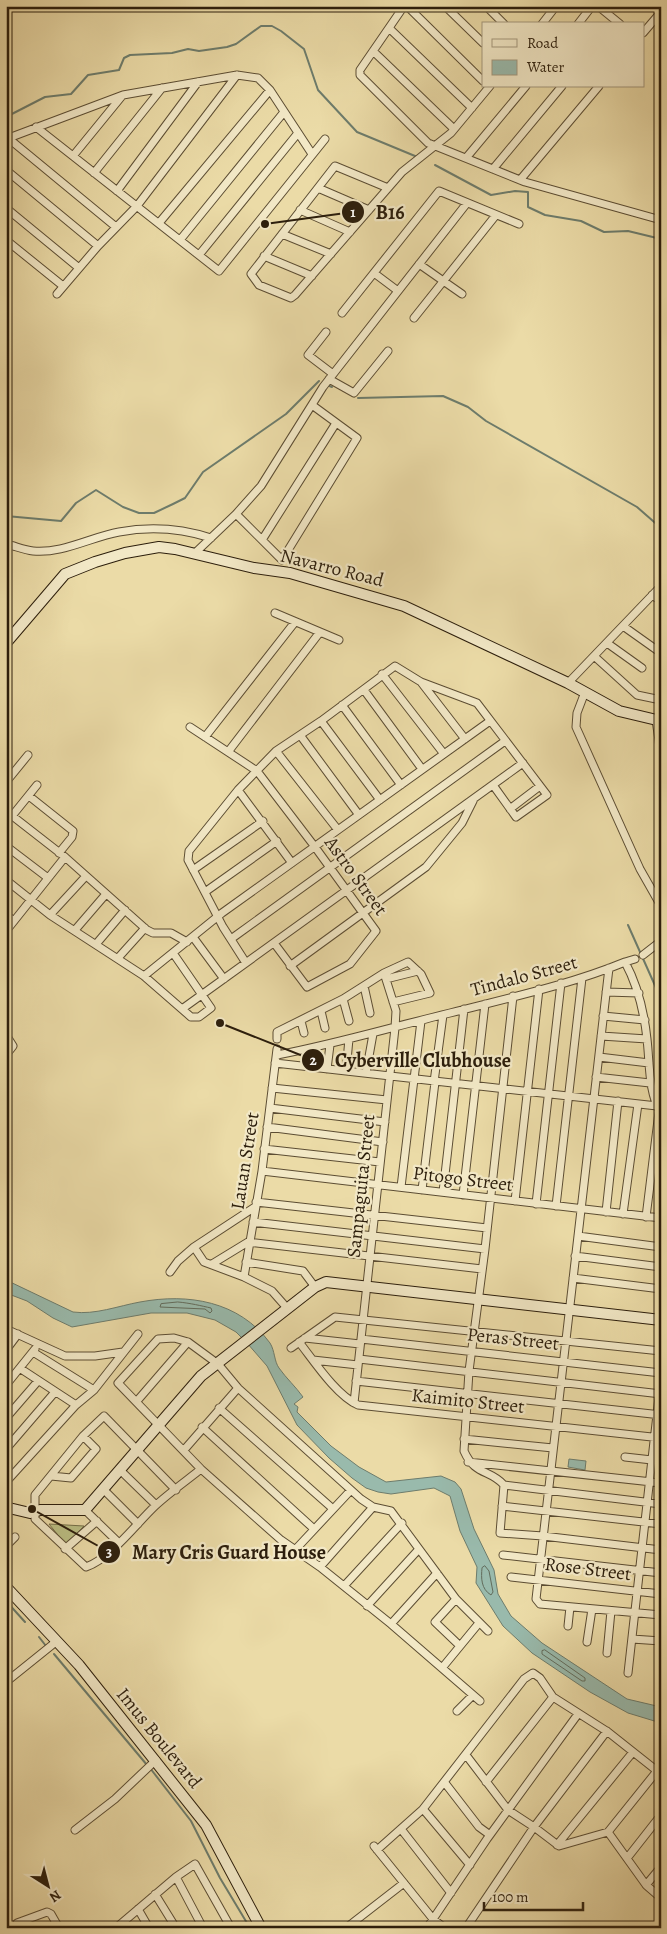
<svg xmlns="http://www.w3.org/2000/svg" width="667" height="1934" viewBox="0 0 667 1934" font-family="Alegreya,serif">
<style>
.green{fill:#bbbf84;stroke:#746e48}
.water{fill:#99baac;stroke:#6d7c6c}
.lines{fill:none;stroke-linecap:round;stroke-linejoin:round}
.shore{stroke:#626c5c;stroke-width:1}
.stream{stroke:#6d7c6c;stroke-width:2}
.street-casing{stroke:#5c4d33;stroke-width:9}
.secondary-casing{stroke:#2c1e0c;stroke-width:12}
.street{stroke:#f2e8c6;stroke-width:7}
.secondary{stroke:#f2e8c6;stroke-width:10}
.labels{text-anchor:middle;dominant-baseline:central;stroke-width:4.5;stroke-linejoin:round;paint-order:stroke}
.street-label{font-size:19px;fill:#2c1e0c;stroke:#f2e8c6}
.leader{fill:none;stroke:#2c1e0c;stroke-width:2}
.callout-dot{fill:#2c1e0c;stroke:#f2e8c6;stroke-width:2}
.mark-label{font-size:15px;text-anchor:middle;font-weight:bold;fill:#fff}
.callout-label{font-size:20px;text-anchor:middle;font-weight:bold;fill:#2c1e0c;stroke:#f2e8c6;stroke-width:4.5;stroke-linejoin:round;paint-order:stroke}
</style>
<rect width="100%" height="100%" fill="#ebdba7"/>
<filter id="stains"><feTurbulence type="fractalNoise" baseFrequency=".004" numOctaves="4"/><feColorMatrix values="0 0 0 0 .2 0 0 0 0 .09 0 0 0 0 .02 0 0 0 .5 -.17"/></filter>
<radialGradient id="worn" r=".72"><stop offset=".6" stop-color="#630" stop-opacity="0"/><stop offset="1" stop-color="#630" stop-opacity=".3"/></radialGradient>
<path class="green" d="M49,1524l35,2 -18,19z"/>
<path class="water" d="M6,1280l67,32c22,3 45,-6 67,-10 48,-9 99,-1 130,41 5,8 4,18 9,25 7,10 17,19 24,29l-9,7 4,3 -1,5 34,34 28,21 27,15 55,-6 14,6 6,7 13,40 20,41 4,24 13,22 31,27 85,56 34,8v16l-33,-10 -38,-21 -58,-39 -29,-27 -27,-43 1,-16 -17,-36 -10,-35 -16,-8 -43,6 -13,-2 -12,-4 -14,-10 -23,-20 -32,-33 -30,-59 -20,-23 -11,-11 -21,-12 -28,-7h-36l-79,14 -19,-9 -26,-17 -21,-8z
M569,1459l17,2 -1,9 -17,-3z"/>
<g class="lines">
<path class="shore" d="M178,1302c12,1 24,4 33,6l1,3 -2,2 -5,-4 -45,-2 1,-3z
M485,1566l4,5 4,21 -2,3c-10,-6 -10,-17 -9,-27z
M545,1650l40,28v3h-3l-40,-27v-3z"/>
<path class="stream" d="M6,117l39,-20 26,-3 17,-19 31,-5 5,-12 6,-3 42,-2 16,-4 11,2 28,-4 9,-3 25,-18h11l9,5 23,18 14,41 39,42 58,24
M435,165l56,30 24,-4 13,1v15l17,8 36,6 23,11 24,-1 33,8
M327,385l5,2
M358,398l85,-2 25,11 18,14 151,86 24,21
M6,516l55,5 15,-18 20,-13 27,17 16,6h15l19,-9 12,-6 18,-26 83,-58 33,-33
M628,925l29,65 4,50
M6,1601l19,21
M39,1637l7,9
M54,1654l93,111
M150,1768l41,53 29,57 30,50"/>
<g class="street-casing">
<path id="street" d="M404,6l-44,64v5l68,68 97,39 136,38
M407,6l76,75
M445,6l38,37
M486,6l18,18
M598,6l22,18
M542,24l14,-18
M578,24l14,-18
M389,28l83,80
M643,33l18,-21
M373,51l81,78
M36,127l183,144 106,-132
M8,138l108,89
M6,139l117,-44 114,-20 21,3 12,12 42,64
M73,156l49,-60
M466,158l60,-72
M493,169l69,-83
M6,170l92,76
M94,173l68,-85
M520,180l79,-94
M318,188l51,22
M388,188l-53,-22 -84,108 8,11 32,13 4,-3 107,-123 49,-39 39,-47
M117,191l81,-109
M6,208l73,60
M300,210l50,22
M159,223l111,-133
M282,234l49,20
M6,240l57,46
M180,240l104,-128
M199,255l99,-122
M264,256l48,20
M419,264l43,30
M374,273l24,18
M57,294l41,-48 39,-40 100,-131
M342,313l97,-122 80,33
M414,318l82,-103
M326,332l-18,23 25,19
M329,379l25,14 34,-42
M236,514l46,46 75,-122 -45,-33
M262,540l74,-117
M6,544c9,2 18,6 27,7 29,3 58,-14 86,-19 32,-6 61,-4 92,6
M195,553l41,-39 25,-28 62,-99 144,-184
M652,595l9,6
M275,613l64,27
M623,626l38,27
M607,643l35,25
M594,656l43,39 24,5
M382,674l62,80
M421,682l44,57
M568,683l93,-97
M364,690l58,79
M585,692l-8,21 -1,14 64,142 21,37
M342,705l59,80
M656,720l5,34
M321,721l59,79
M190,727l67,44 58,76 61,84 -26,33 -43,23 -33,-44
M300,735l59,80
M205,737l90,-115
M276,751l62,79
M228,752l92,-120
M6,782l22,-27
M238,790l54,73
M29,796l44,35 -1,6 -13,16
M510,809l30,-23
M6,811l59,46 82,73 6,3h18l16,9
M12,816l25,-31
M6,846l42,32
M193,870l70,-49
M6,880l44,35 94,61 47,41h8l12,-9 -38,-55
M205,892l72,-51
M6,915l8,6
M50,915l36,-39
M75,930l31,-36
M6,931l59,-74
M193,937l31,42
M231,939l274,-198
M97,943l28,-33
M643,955l18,-14
M118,958l27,-30
M625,962l10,-3
M246,963l-23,-36 -35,-67 1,-9 49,-61 38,-39 45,-30 74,-55 26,16 56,21 70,92 -31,22 -23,-32
M290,966l136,-99 36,-44 11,-22
M609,968l-73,631 4,5 121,11
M144,976l78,-63 268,-192
M386,979l32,-8
M364,986l6,27
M606,992l33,1
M513,996l-28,253 -16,122 -5,80c11,25 26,18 40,34l-4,48 43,3 118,14
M343,999l6,22
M182,1009l341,-246
M321,1011l4,17
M603,1016l42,4
M301,1021l3,12
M6,1035l7,11 -7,9
M601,1036l46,3
M277,1039v-7l66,-33 41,-26 24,-11 13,12 9,19 -37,9
M277,1055c58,-11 115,-28 173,-42 58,-15 119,-28 175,-51 13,24 19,49 22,77 3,26 1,52 14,75
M599,1057l50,6
M275,1063l382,43
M327,1069l3,-24
M346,1071l3,-32
M366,1073l7,-39
M596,1077l54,6
M434,1082l9,-67
M272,1088l115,12
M270,1108l115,14
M267,1127l116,15
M264,1149l116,13
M262,1171l399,47
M401,1187l20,-166
M422,1190l13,-108
M443,1192l21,-183
M463,1195l22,-191
M515,1201l24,-212
M256,1202l231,26
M536,1204l25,-221
M556,1206l26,-228
M255,1207l-61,40 10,15 40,15 28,14 15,17
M606,1212l12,-111
M623,1214l15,-110
M646,1217l13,-105
M253,1222l232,27
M578,1236l83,11
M575,1256l86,11
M246,1262l57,9 12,16
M212,1264l36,-22 234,27
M170,1272l8,-11 16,-14
M244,1277l18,-106 15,-122
M573,1278l88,11
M6,1329l59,27h30l28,-4
M305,1338l55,6
M361,1339l300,34
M188,1342l30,22 20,24 123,111 12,8 18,4 65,88 32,32
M299,1342c15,19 37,53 59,63l303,33
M291,1348l44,-31 326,34
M6,1350l12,-16
M33,1352l61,38
M359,1359l302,35
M313,1360l45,5
M21,1369l55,36
M356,1381l305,34
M6,1385l29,-36
M137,1401l51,-59 -14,-4 -16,1 -40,44 83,86 80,71 39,27 71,57 89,77
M354,1403l41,-375 1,-17 -12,-38
M219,1408l113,100
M6,1418l32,-37
M202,1427l112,102
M464,1439l89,9
M6,1449l49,-57
M184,1450l54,-62
M625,1457l36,4
M468,1462l193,21
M120,1470l36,35
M51,1476l20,2 25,-29 -13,-13
M6,1482l70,-77 18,-15 44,-56
M504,1485l157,19
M103,1489l35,35
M176,1490l-72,-74 -21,20 -48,59v24l51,48c25,-9 50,-43 69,-61 14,-13 31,-25 46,-37
M502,1506l159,18
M85,1510l33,32
M6,1546l9,-9
M65,1549l32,-28
M294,1551l57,-61
M503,1555l158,18
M320,1567l53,-60
M511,1577l150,17
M344,1586l58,-63
M456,1599l-21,23 24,23
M367,1606l52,-57
M391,1624l46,-51
M568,1626l2,-19
M632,1639l29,2
M587,1642l5,-33
M607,1653l4,-42
M442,1668l37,-45
M628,1673l33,-294
M6,1682l51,-41
M457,1711l16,-16
M466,1755l42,55 26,17 73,-96
M486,1782l67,-85
M445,1783l34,44 11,8
M423,1809l101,-130 9,-6 7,5 13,19 55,35 53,42
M401,1829l50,64
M75,1830l40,-31 41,-39
M608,1832l49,-61
M557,1845l76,-93
M374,1846l59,73 12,9
M377,1850l46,-41 47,56
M628,1857l33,-42
M176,1877l27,51
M646,1885l15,-18
M155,1894l21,34
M138,1909l11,19
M15,1928l2,-5 30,-11 4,2 8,14
M116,1928l60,-51 19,-13 36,64
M346,1928l58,-45
M427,1928l60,-89 91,-125
M466,1928l68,-101 25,19 49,-14 38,53 15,13"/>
</g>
<g class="secondary-casing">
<path id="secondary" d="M6,643l59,-69 30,-12 30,-9 34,-6 16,2 79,19 36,5 114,33 164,77 51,28 42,10
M6,1510l3,-2 21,5 10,-3h45l116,-134 114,-89 11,-5 335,38
M6,1587l73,78 127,160 55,103"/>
</g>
<use href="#street" class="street"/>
<use href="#secondary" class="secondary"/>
</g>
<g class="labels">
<g class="street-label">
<text transform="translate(332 568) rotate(14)">Navarro Road</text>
<text transform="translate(356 876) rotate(54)">Astro Street</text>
<text transform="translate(524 976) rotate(-15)">Tindalo Street</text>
<text transform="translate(245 1161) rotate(-81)">Lauan Street</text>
<text transform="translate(463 1179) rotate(7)">Pitogo Street</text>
<text transform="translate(361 1186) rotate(-84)">Sampaguita Street</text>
<text transform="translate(513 1339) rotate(6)">Peras Street</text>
<text transform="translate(468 1401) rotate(6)">Kaimito Street</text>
<text transform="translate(588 1569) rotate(7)">Rose Street</text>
<text transform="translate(159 1738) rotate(51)">Imus Boulevard</text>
</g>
</g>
<path class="leader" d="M265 224L353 212M220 1023L313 1060M32 1509L109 1552"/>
<g class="callout-dot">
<circle cx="265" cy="224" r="5"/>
<circle cx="220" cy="1023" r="5"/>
<circle cx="32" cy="1509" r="5"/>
<circle cx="353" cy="212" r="12"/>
<circle cx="313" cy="1060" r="12"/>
<circle cx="109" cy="1552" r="12"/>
</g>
<g class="mark-label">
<text x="353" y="217">1</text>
<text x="313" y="1065">2</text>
<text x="109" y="1557">3</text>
</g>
<g class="callout-label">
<text x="390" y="219">B16</text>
<text x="423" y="1067">Cyberville Clubhouse</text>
<text x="229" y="1559">Mary Cris Guard House</text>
</g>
<rect width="667" height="1934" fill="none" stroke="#ebdba7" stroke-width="25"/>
<rect x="8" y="8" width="652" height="1919" fill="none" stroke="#2c1e0c" stroke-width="2.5"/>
<rect x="12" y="12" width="642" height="1909" fill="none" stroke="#2c1e0c"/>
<rect x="482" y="22" width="162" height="65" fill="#f2e8c6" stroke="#a3977c"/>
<rect x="492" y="39" width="25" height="8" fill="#f2e8c6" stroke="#a3977c"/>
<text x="527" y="48" font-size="15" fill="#2c1e0c">Road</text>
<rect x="492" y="60" width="25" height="15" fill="#99baac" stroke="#a3977c"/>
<text x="527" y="72" font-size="15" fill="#2c1e0c">Water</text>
<g transform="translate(48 1886) rotate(144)" stroke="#f2e8c6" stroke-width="4" paint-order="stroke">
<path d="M0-4L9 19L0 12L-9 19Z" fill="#2c1e0c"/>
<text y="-8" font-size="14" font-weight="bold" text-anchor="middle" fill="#2c1e0c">N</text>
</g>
<path d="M484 1902v8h99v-8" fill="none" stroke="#2c1e0c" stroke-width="2.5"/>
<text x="492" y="1902" font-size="15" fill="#2c1e0c" stroke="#f2e8c6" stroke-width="4" paint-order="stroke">100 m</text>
<rect width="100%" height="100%" filter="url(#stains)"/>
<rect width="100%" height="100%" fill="url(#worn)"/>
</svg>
